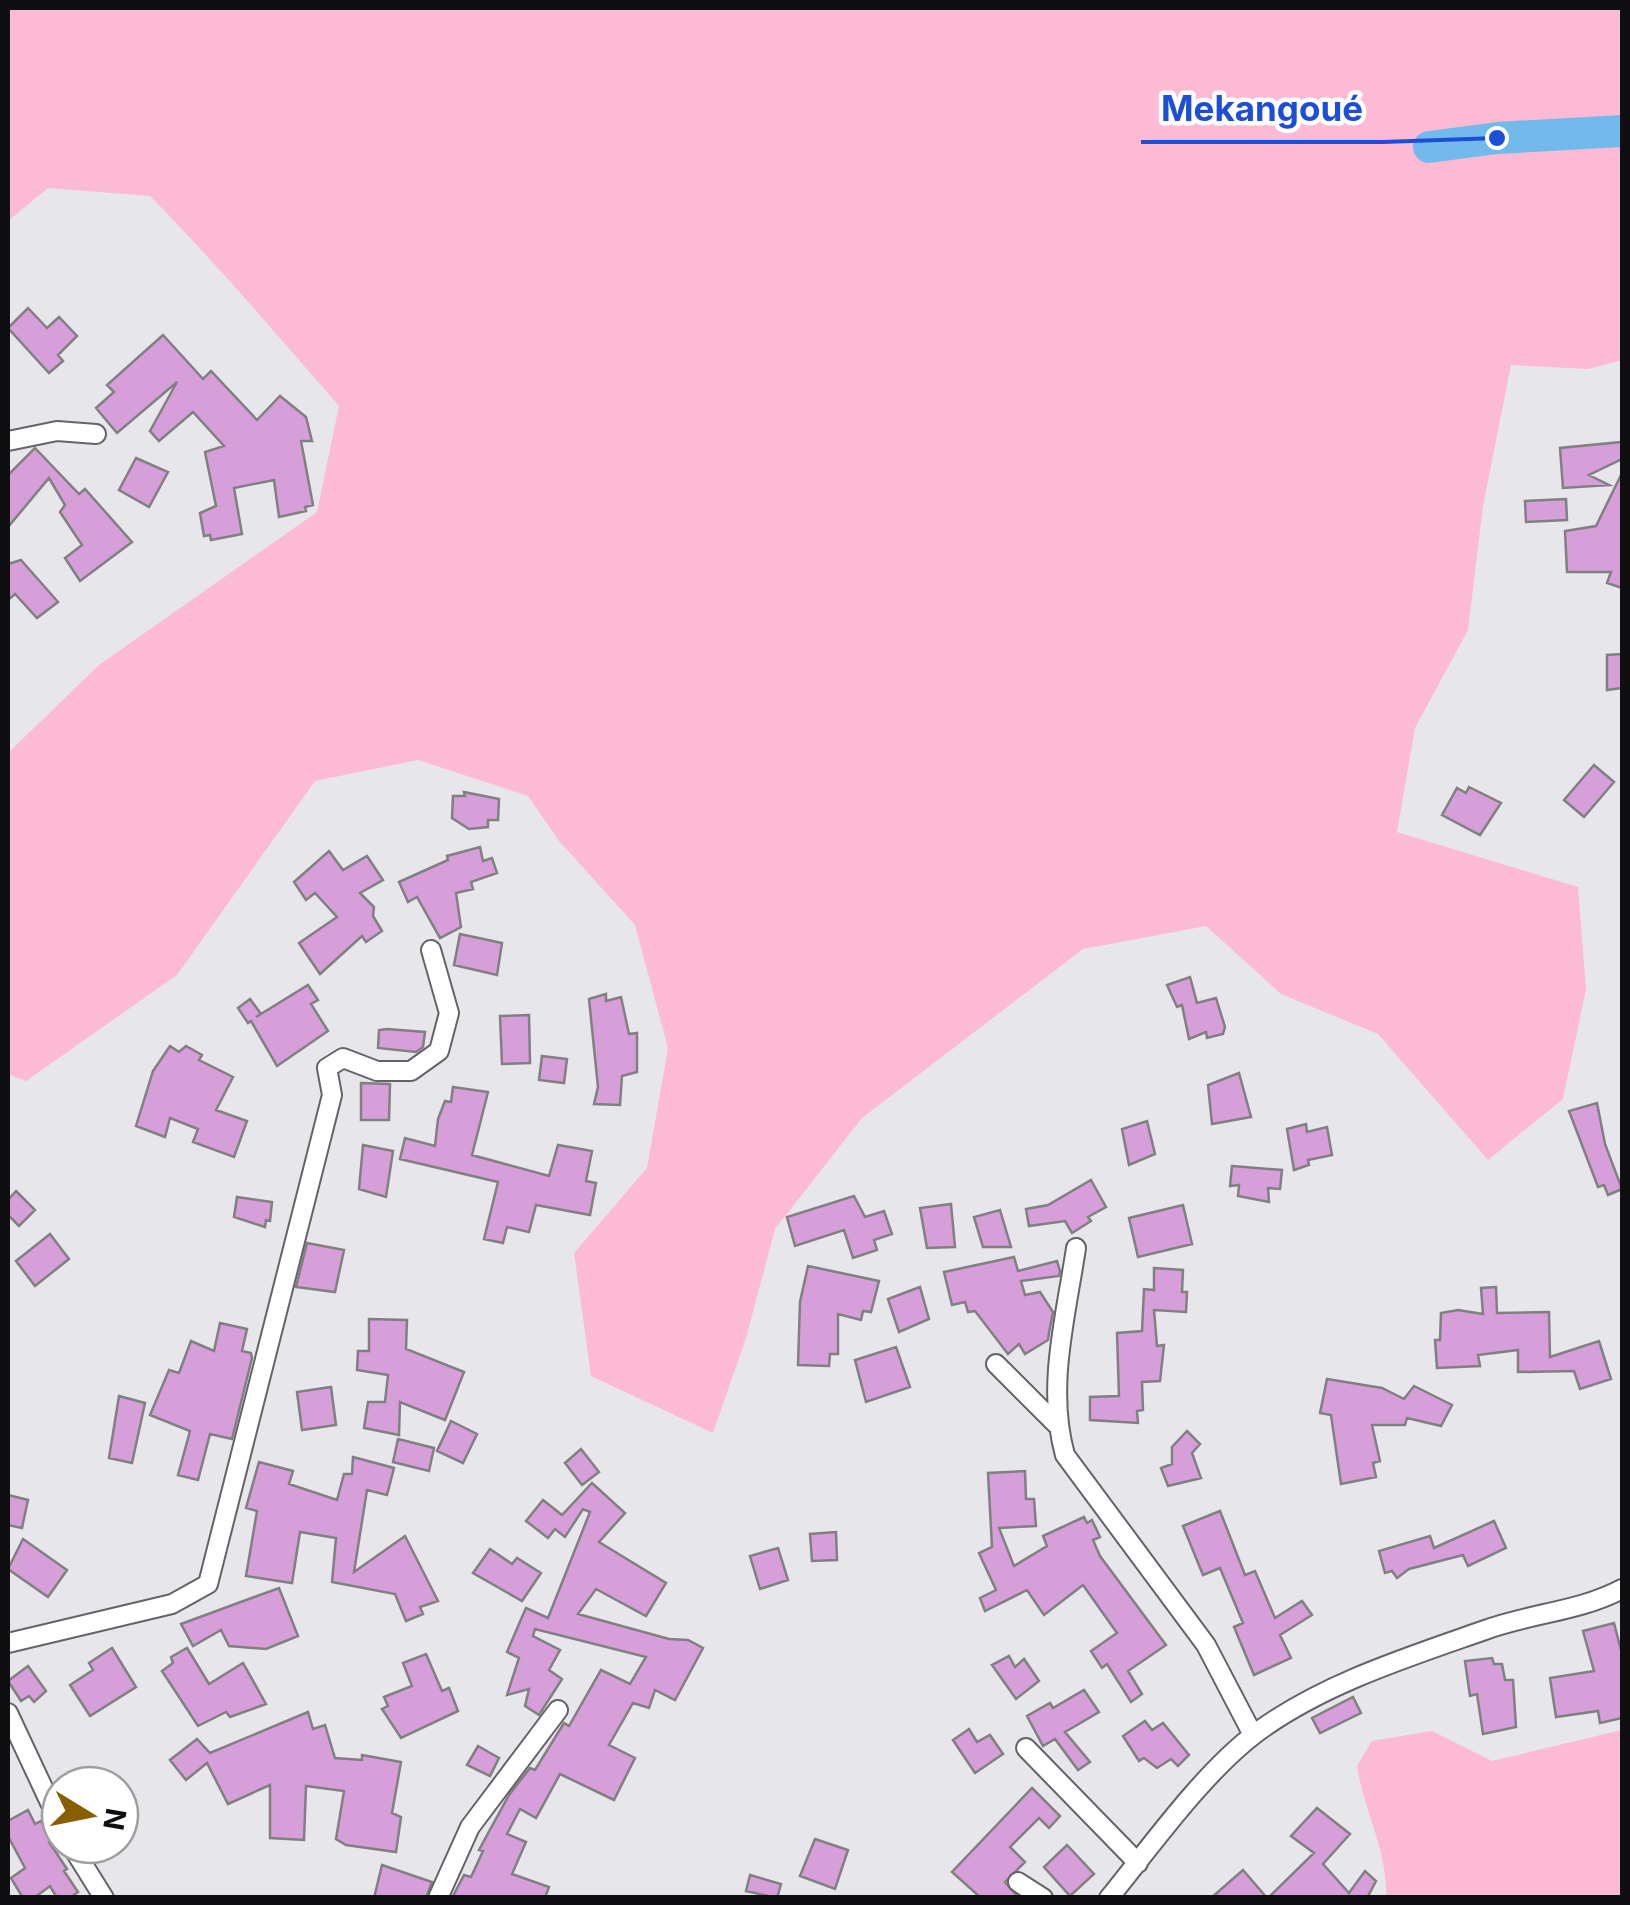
<svg xmlns="http://www.w3.org/2000/svg" width="1630" height="1905" viewBox="0 0 1630 1905" font-family="Inter,sans-serif">
<style>
.green{fill:#fcbad5}
.lines{fill:none;stroke-linecap:round;stroke-linejoin:round}
.river{stroke:#73baec;stroke-width:32}
.building{fill:#d69fda;stroke:#827f82;stroke-width:2.5}
.minor-casing{stroke:#646367;stroke-width:22}
.minor{stroke:#fff;stroke-width:18}
.leader{fill:none;stroke:#1d4ed8;stroke-width:4}
.callout-dot{fill:#1d4ed8;stroke:#fff;stroke-width:4}
.callout-label{font-size:35px;text-anchor:middle;font-weight:bold;fill:#1d4ed8;stroke:#fff;stroke-width:9;stroke-linejoin:round;paint-order:stroke}
</style>
<rect width="100%" height="100%" fill="#e7e6ea"/>
<path class="green" d="M8,8h1614v352l-34,9 -77,-4 -28,141 -15,124 -53,98 -18,104 181,55 8,102 -23,110 -75,61 -110,-126 -97,-40 -75,-68 -123,23 -221,169 -87,111 -29,109 -33,95 -122,-57 -17,-123 73,-85 21,-120 -33,-123 -76,-84 -31,-45 -110,-36 -103,21 -138,194 -151,106 -18,-7v-321l91,-88 218,-153 22,-106c-62,-71 -123,-143 -189,-210l-102,-8 -40,33z
M1622,1730v167h-236c2,-45 -22,-86 -29,-131l15,-25 60,-10 60,30z"/>
<g class="lines">
<path class="river" d="M1429,147l68,-9 125,-7"/>
</g>
<path class="building" d="M28,308l19,20 12,-11 18,19 -19,19 5,6 -14,12 -41,-45z
M163,335l40,44 8,-8 46,49 23,-24 26,21 6,24h-11l12,64 -8,2 1,4 -27,6 -5,-37 -40,8 8,46 -31,6 -1,-5 -6,1 -4,-23 16,-7 -11,-54 19,-6 -31,-34 -34,29 -9,-10 27,-49 -60,51 -21,-25 18,-16 -7,-7z
M1622,442v17l-33,16 20,10 -46,3 -3,-40z
M35,448l44,46 6,-5 47,53 -52,39 -15,-23 17,-13 -22,-33 5,-7 -16,-27 -41,49v-52z
M136,458l32,14 -19,35 -30,-17z
M1622,473v115l-15,-5 4,-11h-44l-2,-41 31,-5z
M1566,499l1,21 -41,2 -1,-21z
M21,560l37,42 -21,16 -22,-24 -7,6v-36z
M1622,654v34l-15,2v-35z
M1594,765l20,17 -30,35 -20,-17z
M1469,787l32,16 -21,32 -38,-20 15,-27 9,5z
M464,792l35,7 -1,21h-10v7l-19,2 -17,-11 1,-22h12z
M480,847l3,14 9,-3 5,15 -26,9 2,7 -17,4 5,34 -21,11 -23,-41 -9,5 -9,-20 49,-22 -1,-4z
M329,851l14,19 24,-14 16,24 -23,13 14,14 -1,9 9,15 -16,11 -4,-6 -42,38 -21,-31 38,-26 -22,-24 -9,7 -12,-18z
M460,934l42,9 -5,32 -43,-10z
M1190,977l7,26 19,-5 9,29 -2,7 -16,4 -1,-6 -17,7 -7,-34 -5,2 -10,-22z
M308,985l10,15 -7,4 17,27 -51,35 -26,-45 -3,2 -10,-15 12,-9 11,15 -5,3z
M606,994v7l15,-4 8,37 8,-1v39l-15,4 -2,29 -26,-1 4,-17 -9,-88z
M529,1015l1,48 -28,1 -2,-48z
M387,1029l38,3 -2,15 -7,5 -38,-4 1,-18z
M170,1046l9,6 7,-6 16,9 -3,5 34,17 -17,33 31,11 -13,36 -41,-15 5,-13 -28,-11 -5,19 -29,-11 17,-55z
M542,1056l25,3 -3,24 -25,-3z
M1239,1073l12,44 -39,7 -4,-39z
M361,1083l29,1 -1,36h-28z
M453,1087l35,5 -16,63 77,21 9,-31 34,6 -6,30 10,2 -6,32 -54,-10 -7,27 -22,-5 -4,16 -19,-4 14,-57 -98,-23 5,-21 30,8 3,-27 7,-18 6,1z
M1597,1103l8,41 17,45 -14,6 -4,-10 -6,2 -29,-76z
M1147,1121l8,33 -26,11 -7,-36z
M1306,1124l1,8 20,-5 5,28 -24,5 1,5 -15,5 -7,-41z
M363,1145l30,6 -7,46 -27,-8z
M1232,1166l50,4 -2,19 -12,-1 1,14 -31,-6 1,-11 -9,1z
M1091,1180l15,27 -18,10 3,4 -19,12 -7,-12 -36,5 -3,-17 22,-4z
M16,1191l19,19 -16,16 -11,-11v-15z
M854,1196l11,21 19,-6 8,23 -18,6 3,10 -24,8 -9,-28 -49,16 -8,-29z
M237,1197l35,5 -2,19 -4,-1 -1,7 -31,-10z
M951,1204l4,43 -28,1 -7,-40z
M1183,1205l9,39 -54,13 -9,-39z
M1000,1210l11,37h-28l-9,-30z
M50,1234l19,25 -34,27 -19,-25z
M307,1243l37,7 -9,42 -39,-5z
M1014,1257l4,14 39,-10 3,10 -1,5 -38,5 4,14 15,-3 13,20 -4,21 -1,7 -23,14 -6,-10 -11,10 -33,-43 -7,1 -3,-10 -13,3 -8,-33z
M808,1266l71,15 -8,31 -8,-1 -2,9 -23,-6v40h-8l-1,12 -31,-1 2,-63z
M1154,1268l29,2 -1,22h5l-1,20 -32,-2 3,36 7,-1 -4,36 -18,1 1,28 -6,1 1,12 -48,-3v-23l29,-1 -2,-63 25,-2 2,-42 10,1z
M920,1287l9,32 -30,13 -11,-33z
M1496,1287l1,26 52,-1 1,45 49,-16 12,38 -31,10 -6,-18 -56,1v-22l-40,5 2,11 -43,2 -2,-28h5l1,-27 17,-3 25,4 -2,-26z
M369,1319l38,1 -1,29 58,23 -19,48 -45,-18 -1,33 -35,-7 4,-26h17l3,-27 -31,-5 1,-19h11z
M220,1323l27,6 -5,22 9,2 1,5 -20,81 -22,-5 -12,46 -20,-5 12,-44 -40,-16 19,-45 10,3 12,-32 23,10z
M896,1347l14,40 -44,15 -11,-42z
M1327,1379l55,9 22,11 10,-13 38,19 -11,21 -34,-8 -2,7h-33l8,36 -7,2 3,14 -35,7 -10,-69 -11,-2z
M331,1387l5,38 -34,5 -5,-38z
M119,1396l26,7 -13,60 -23,-5z
M451,1421l26,13 -14,29 -26,-12z
M1187,1431l13,13 -8,9 9,25 -33,8 -7,-18 11,-4v-17z
M398,1439l36,9 -5,23 -36,-9z
M581,1449l18,23 -17,13 -17,-22z
M353,1457l41,11 -7,27 -20,-5 -13,82 51,-36 33,65 -18,6 3,7 -17,7 -11,-27 -63,-12 4,-44 -36,-6 -8,51 -46,-7 11,-65 -11,-3 13,-46 34,9 -4,13 48,16 7,-26h8z
M1025,1471l1,28h8l2,27 -37,2 15,38 33,-20 -4,-10 41,-19 3,6 5,-3 8,17 -7,3 7,16 66,89 -38,26 14,23 -11,8 -24,-38 -5,4 -11,-17 26,-18 -34,-48 -39,30 -17,-25 -42,21 -5,-13 16,-8 -17,-37 13,-6 -4,-74z
M592,1483l33,30 -26,29 67,41 -20,33 -50,-27 -18,25 91,25 19,1 15,8 -28,52 -20,-10 -6,18 -16,-5 -24,42 26,13 -21,42 -54,-26 -24,44 -16,-9 -13,25 19,8 -14,32 37,13 -4,11h-93l12,-23 7,2 12,-26 -4,-1 30,-55 21,-27 5,2 29,-47 5,3 32,-56 29,14 16,-27 -111,-28 -2,7 27,14 -11,20 13,9 -23,36 -14,-9 4,-17 -22,6 12,-37 -12,-6 12,-28 7,-16 22,10 42,-106 -7,-3 -18,28 -10,-8 -7,9 -22,-17 17,-21 19,15z
M8,1495l20,5 -6,28 -14,-3z
M1220,1511l25,64 10,-4 20,47 27,-17 10,14 -32,20 11,23 -37,17 -20,-48 9,-4 -23,-55 -17,7 -20,-49z
M1494,1521l12,27 -38,18 -5,-11 -54,14 -12,9 -5,-7 -7,2 -6,-22 51,-15 4,12z
M836,1532l1,28 -25,1 -2,-27z
M23,1539l44,31 -19,27 -40,-28z
M778,1548l10,32 -28,9 -10,-33z
M490,1549l22,15 5,-6 24,15 -19,28 -49,-28z
M279,1588l19,48 -32,13 -37,-3 -8,-16 -28,16 -12,-22z
M1614,1623l8,31v64l-22,5 -2,-12 -42,6 -6,-39 44,-7 -11,-40z
M112,1648l24,39 -46,29 -20,-31 23,-15 -4,-7z
M187,1648l22,36 34,-21 23,41 -36,13 -4,-5 -28,14 -36,-55 11,-8 -2,-6z
M426,1654l16,37 7,-3 9,23 -57,27 -19,-29 6,-3 -4,-9 28,-11 -9,-23z
M1009,1656l6,11 9,-8 15,22 -23,18 -24,-34z
M1492,1658l2,6h8l3,16h8l3,47 -33,7 -6,-40 -7,2 -5,-35z
M28,1666l18,25 -12,11 -5,-6 -8,5 -13,-20z
M1084,1690l15,22 -34,20 25,30 -12,8 -23,-31 -12,7 -16,-30 23,-13 3,5z
M1353,1697l8,16 -41,20 -8,-15z
M308,1712l5,17 12,-4 10,33 27,2v-5l39,7 -9,51 9,4 -5,35 -50,-7 -10,-6 8,-48 -38,-5 -2,54 -34,-2v-53l-42,19 -21,-41 -21,17 -16,-20 27,-21 13,14z
M1145,1721l7,9 11,-7 26,32 -11,11 -7,-7 -14,9 -13,-10 -5,3 -16,-25z
M969,1729l8,13 13,-7 13,19 -28,19 -22,-33z
M478,1746l21,12 -9,18 -23,-11z
M1032,1788l28,28 -11,12 -10,-10 -29,29 15,15 -20,20 14,16h-38l-29,-26z
M1317,1808l33,26 -27,30 26,29 16,-22 11,10 -9,17h-99l46,-45 -23,-17z
M28,1810l7,14 6,-3 11,19 -3,2 18,27 -3,2 14,21 -8,6h-13l-7,-12 -16,12h-11l-12,-20 14,-10 -17,-32v-15z
M815,1839l33,11 -13,39 -35,-13z
M1067,1845l27,29 -24,22 -26,-29z
M382,1865l50,17 -6,16h-52z
M1243,1870l24,28h-56z
M750,1875l31,9 -4,14 -31,-7z"/>
<g class="lines">
<g class="minor-casing">
<path id="minor" d="M8,441l49,-10 39,3
M1076,1248c-10,68 -30,139 -11,207l141,190 47,90
M996,1364l60,60
M8,1643l164,-39 36,-20 124,-489 -5,-27 16,-10 34,13h34l28,-20 10,-38 -18,-63
M8,1713l52,111
M1026,1748l112,115
M71,1845l33,53
M1018,1882l25,16
M438,1898l32,-71 88,-117
M1109,1898c43,-53 94,-125 147,-165 66,-49 152,-76 229,-103 46,-17 93,-18 137,-41"/>
</g>
<use href="#minor" class="minor"/>
</g>
<path class="leader" d="M1497 138L1383 142H1141"/>
<circle class="callout-dot" cx="1497" cy="138" r="10"/>
<g class="callout-label">
<text x="1262" y="121">Mekangoué</text>
</g>
<rect width="1630" height="1905" fill="none" stroke="#0f0e10" stroke-width="20"/>
<g transform="translate(90 1815) rotate(100)"><circle r="48" fill="#ffffff" stroke="#9f9f9f" stroke-width="2.5"/>
<path d="M0-8L18 38L0 25L-18 38Z" fill="#895e00"/>
<text y="-15" font-size="28" font-weight="bold" text-anchor="middle" fill="#0f0e10">N</text>
</g>
</svg>
